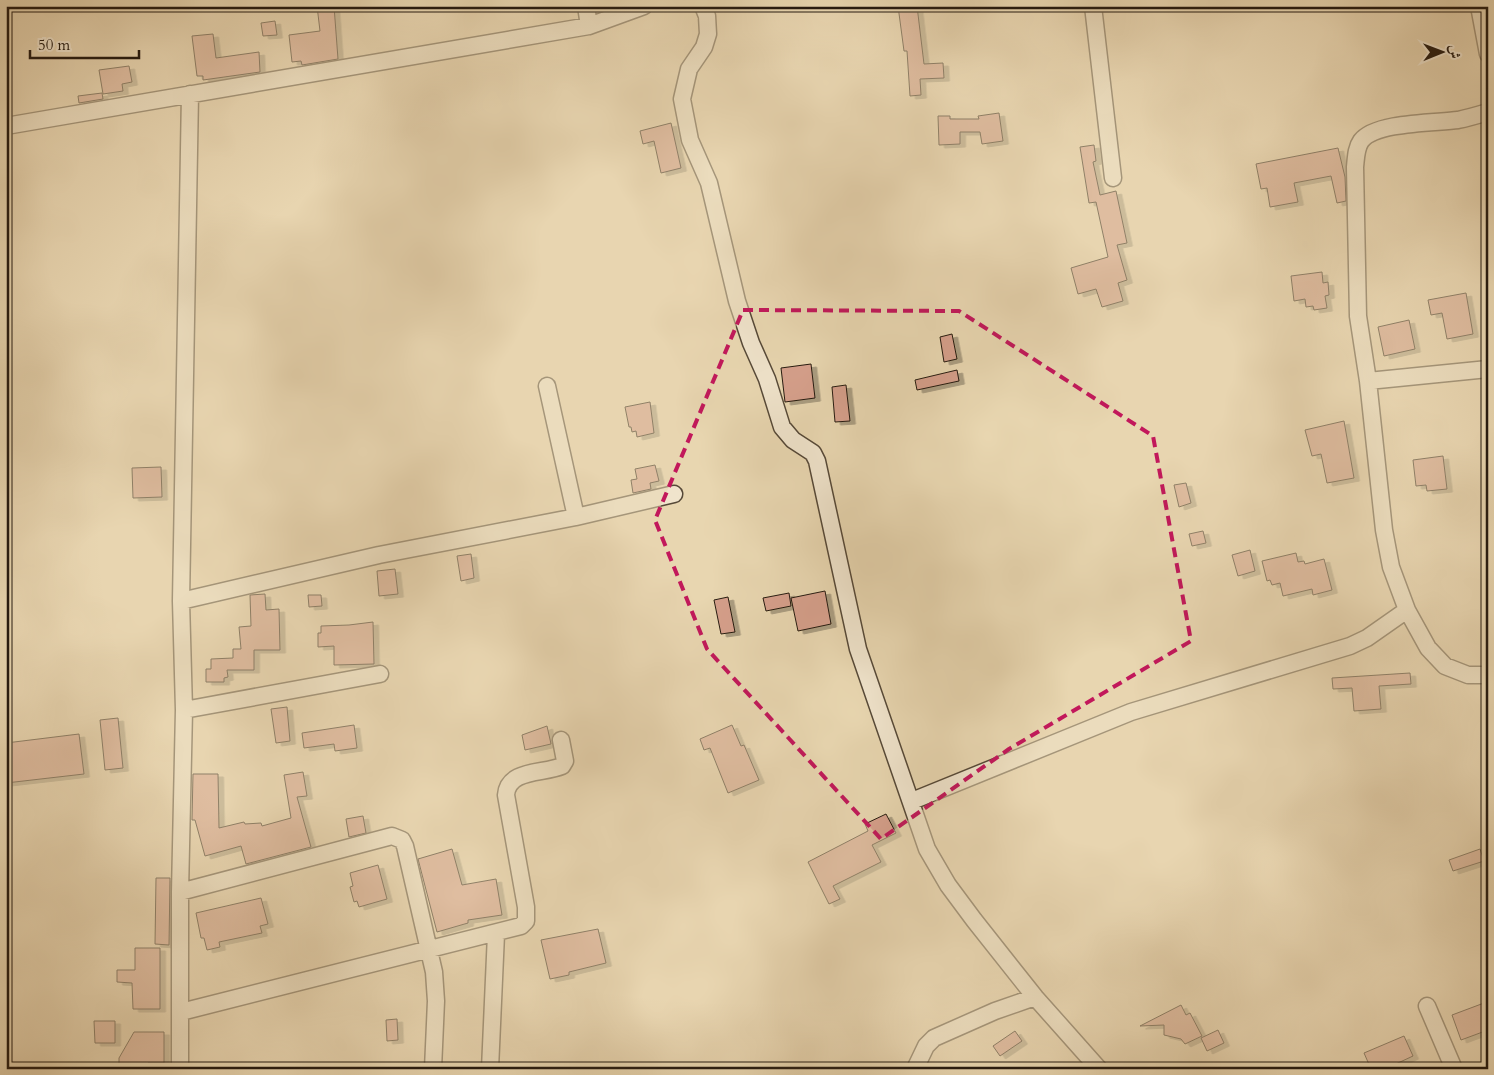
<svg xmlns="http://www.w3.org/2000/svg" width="1494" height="1075" viewBox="0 0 1494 1075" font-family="Cardo,Amiri,serif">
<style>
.building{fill:#d6a08c;stroke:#251a10;filter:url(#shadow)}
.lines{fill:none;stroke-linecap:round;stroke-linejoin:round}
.minor-casing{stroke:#564938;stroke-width:19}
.minor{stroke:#f0e4cc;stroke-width:16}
.marked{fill:none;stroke:#c2185b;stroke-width:4;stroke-dasharray:10 6;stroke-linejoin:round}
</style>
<defs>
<filter id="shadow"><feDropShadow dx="5.5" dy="3" stdDeviation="0" flood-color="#0004"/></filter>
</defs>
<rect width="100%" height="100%" fill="#e8d6b0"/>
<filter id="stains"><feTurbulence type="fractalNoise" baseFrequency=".004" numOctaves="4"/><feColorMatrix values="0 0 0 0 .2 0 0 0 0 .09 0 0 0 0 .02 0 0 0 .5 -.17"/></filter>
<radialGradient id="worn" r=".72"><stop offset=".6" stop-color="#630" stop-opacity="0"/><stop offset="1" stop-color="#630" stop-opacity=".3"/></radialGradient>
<path class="building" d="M317,6h17l4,53 -36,6 -1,-4 -9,1 -3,-27 31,-4z
M898,6h19l7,58 19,-1 1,15 -24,1 1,16 -11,1 -3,-45h-3z
M275,21l2,14 -14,1 -2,-13z
M213,34l3,24 43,-6 1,20 -57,8v-4h-6l-5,-40z
M129,66l3,16 -10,2 1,7 -20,3 -4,-24z
M102,93l1,6 -24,4 -1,-7z
M999,113l4,28 -21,3 -2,-12h-20v12l-21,1 -1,-29h12v3h29l-1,-3z
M671,123l10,45 -20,5 -7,-32 -11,3 -3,-13z
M1094,145l2,16 -3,1 7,33 16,-4 11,52 -10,2 10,35 -9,3 5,18 -21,6 -6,-18 -18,5 -7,-26 37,-11 -12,-55 -7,1 -9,-56z
M1338,148l7,29 1,24 -9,2 -6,-27 -37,7 4,19 -28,5 -3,-19 -6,1 -5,-25z
M1322,272l1,11 5,-1 1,13 -4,1 2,12 -13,2 -1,-4 -7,1 -1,-8 -11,2 -3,-25z
M1466,293l7,41 -26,5 -5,-26 -11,2 -3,-15z
M1409,320l6,29 -31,7 -6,-29z
M952,334l5,25 -13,3 -4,-25z
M811,364l4,34 -30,4 -4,-34z
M957,370l2,11 -42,9 -2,-10z
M846,385l4,36 -15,1 -3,-35z
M650,402l4,31 -17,4 -1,-6 -4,1 -1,-5h-2l-4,-20z
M1344,421l10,57 -27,5 -6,-29 -9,2 -7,-26z
M1443,456l4,33 -20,2 -1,-6 -10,1 -3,-26z
M655,465l4,16 -9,2 1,6 -18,4 -2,-13 6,-1 -2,-10z
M161,467l1,30 -29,1 -1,-30z
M1186,483l5,20 -12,4 -5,-22z
M1203,531l3,12 -14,3 -3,-12z
M1250,550l5,21 -17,5 -6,-21z
M1296,553l2,9 6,-1 1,3 19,-5 8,31 -19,5 -1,-6 -29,7 -3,-13 -8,2 -2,-5 -3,1 -5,-20z
M471,554l3,24 -13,3 -4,-25z
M395,569l3,25 -19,2 -2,-25z
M825,591l6,33 -33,7 -7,-33z
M789,593l2,13 -25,5 -3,-13z
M265,594l1,16 13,-1 1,41h-26v20h-27l1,7 -4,1v4h-18v-13h5v-10l22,-1v-9h8l-2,-22 12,-1 -1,-31z
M308,595h13l1,11 -13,1z
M728,597l7,35 -14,2 -7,-34z
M373,622l1,42 -40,1v-19l-16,1v-14h3v-7l28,-1z
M1410,673l1,11 -32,2 2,23 -27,2 -2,-23 -19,1 -1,-11z
M287,707l3,34 -14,2 -5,-34z
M118,718l5,50 -18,2 -5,-50z
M354,725l3,23 -22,3 -1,-7 -30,4 -2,-15z
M732,725l9,21 3,-1 15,35 -31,13 -18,-45 -6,2 -4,-11z
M547,726l4,18 -26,6 -3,-15z
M79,734l5,40 -78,9v-40z
M303,772l4,24 -10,1 14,50 -65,17 -5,-18 -36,10 -10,-36h-3l1,-46h25l1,54 25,-6 1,2 16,-1 1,3 29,-8 -7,-43z
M886,814l10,19 -24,12 9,17 -48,24 7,13 -11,5 -21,-42 60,-31 -3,-7z
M363,816l3,17 -17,4 -3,-18z
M452,849l10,36 34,-6 6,36 -34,5v3l-31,9 -19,-73z
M1480,849l4,12 -31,10 -4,-11z
M378,865l9,34 -28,8 -2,-6 -3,1 -4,-15 3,-1 -3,-13z
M156,878h14l-1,67 -14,-1z
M261,898l7,26 -8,2 2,7 -43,9 1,5 -13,3 -3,-12h-3l-5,-25z
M598,929l8,34 -37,9v3l-19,4 -9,-39z
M135,948h25v61h-27l-1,-26 -15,-1v-12h18z
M1484,1003l4,10v17l-27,10 -9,-25z
M1181,1005l5,10 4,-2 12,23 -17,8 -4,-5 -17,-4v-10l-24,1z
M397,1019l1,21 -11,1 -1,-21z
M94,1021h21v22h-20z
M1218,1030l6,13 -17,8 -6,-13z
M1015,1031l7,10 -22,15 -7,-10z
M134,1032h30v31h-16l-4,6h-25v-11z
M1404,1036l9,20 -28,13h-14l-7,-16z"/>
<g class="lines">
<g class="minor-casing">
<path id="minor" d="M703,6l4,10 1,18 -4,13 -15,22 -7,30 8,41 19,43 28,118 14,42 16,36 15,48 11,13 20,13 4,8 41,188 69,200 21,36 26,35 61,77 64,72
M1093,6l20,172
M1479,6l9,48
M589,26l55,-20
M1488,112c-10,3 -20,6 -30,8 -23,3 -83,2 -97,21 -5,7 -5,17 -6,26l3,149 10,65 16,149 7,37 16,43 21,38 17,18 23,9h20
M6,126l583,-100 -3,-20
M1368,381l120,-12
M547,386l29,131
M181,601l198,-46 197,-38 98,-23
M184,710l196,-36
M912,801l219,-89 219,-66 17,-8 40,-28
M180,892l212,-56 10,4 3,6 29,126 2,29 -3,68
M1427,1006l27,63
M181,1012l340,-86 5,-5v-14l-20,-112c2,-26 37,-21 56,-29l3,-5 -4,-21
M180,1069v-177l4,-182 -3,-109 9,-507
M490,1069l6,-135
M915,1069l11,-23 8,-8 61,-27 40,-14"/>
</g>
<use href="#minor" class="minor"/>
</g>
<path d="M0 0H1494V1075H0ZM743,310l216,1 194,125 38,205 -182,108 -128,90 -174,-190 -52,-129z" fill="#e8d6b0" fill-opacity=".55" fill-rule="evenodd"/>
<path class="marked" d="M743,310l216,1 194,125 38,205 -182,108 -128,90 -174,-190 -52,-129z"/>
<rect width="1494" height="1075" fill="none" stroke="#e8d6b0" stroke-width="25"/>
<rect x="8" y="8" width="1479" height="1060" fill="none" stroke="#251a10" stroke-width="2.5"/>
<rect x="12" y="12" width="1469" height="1050" fill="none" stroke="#251a10"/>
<g transform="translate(1442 52) rotate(89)" stroke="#f0e4cc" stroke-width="4" paint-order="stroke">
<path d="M0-4L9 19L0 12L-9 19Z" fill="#251a10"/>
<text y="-8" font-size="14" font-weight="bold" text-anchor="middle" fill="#251a10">ش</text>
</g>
<path d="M30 50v8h109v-8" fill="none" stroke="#251a10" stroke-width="2.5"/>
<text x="38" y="50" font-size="15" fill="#251a10" stroke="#f0e4cc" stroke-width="4" paint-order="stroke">50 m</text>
<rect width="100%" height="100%" filter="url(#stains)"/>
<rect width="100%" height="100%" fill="url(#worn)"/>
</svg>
